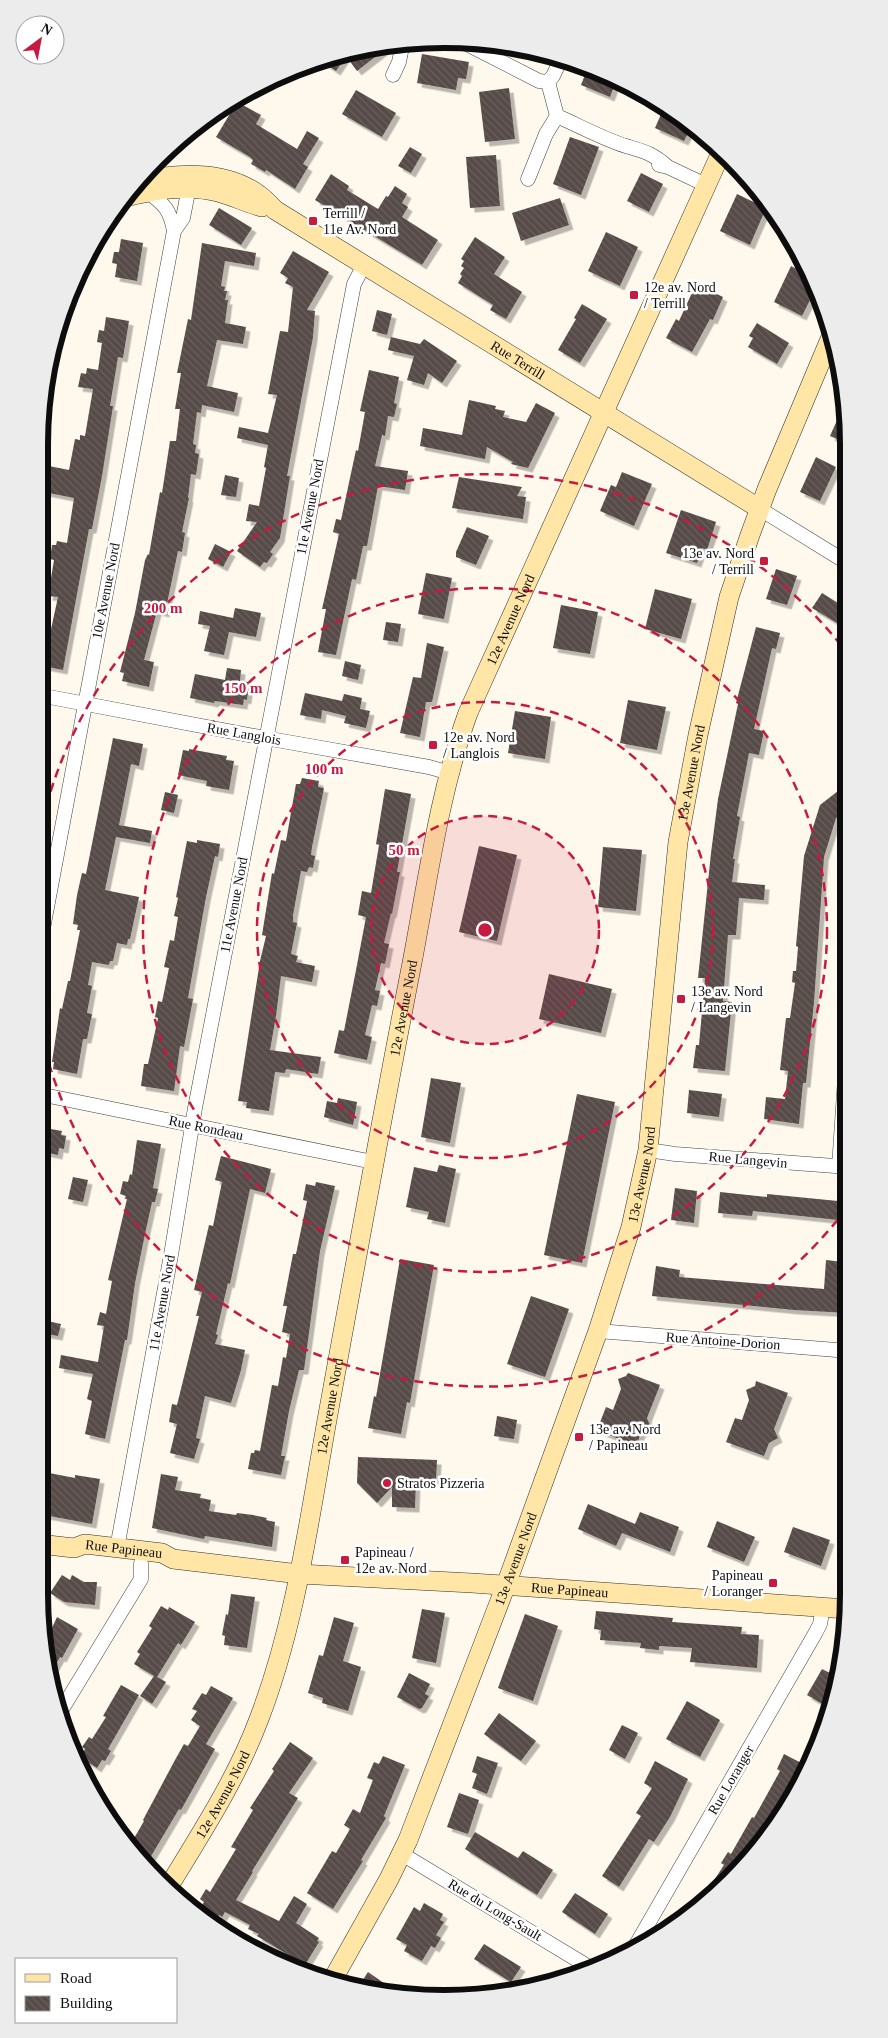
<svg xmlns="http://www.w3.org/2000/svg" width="888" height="2038" viewBox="0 0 888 2038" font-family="'Times New Roman',serif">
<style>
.building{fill:url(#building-back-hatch);filter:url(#shadow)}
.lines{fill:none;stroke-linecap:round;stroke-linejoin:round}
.street-casing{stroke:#404040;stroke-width:15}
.secondary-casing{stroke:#2f2f2f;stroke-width:20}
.street{stroke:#fff;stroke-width:14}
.secondary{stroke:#ffe6a7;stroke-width:19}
.ring{fill:none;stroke:#c71a3f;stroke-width:2.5;stroke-dasharray:9 6}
.poi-dot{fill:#c71a3f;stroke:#fff;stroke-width:2}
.labels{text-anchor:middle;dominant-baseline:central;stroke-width:5;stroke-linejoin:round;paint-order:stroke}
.poi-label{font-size:14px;fill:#0d0d0d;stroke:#fff;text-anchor:start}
.street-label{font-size:14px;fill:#0d0d0d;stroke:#fff}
.rim{fill:none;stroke:#0d0d0d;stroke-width:6}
.centre{fill:#c71a3f;stroke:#fff;stroke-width:2.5}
.ring-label{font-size:15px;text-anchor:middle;font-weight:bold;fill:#c71a3f;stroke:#fff;stroke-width:5;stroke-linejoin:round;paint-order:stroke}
</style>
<defs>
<pattern id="building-back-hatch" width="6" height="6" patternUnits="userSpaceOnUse" patternTransform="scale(1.25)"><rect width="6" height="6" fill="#564b48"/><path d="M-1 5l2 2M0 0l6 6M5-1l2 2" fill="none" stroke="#69605e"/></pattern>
<filter id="shadow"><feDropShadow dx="4.5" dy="4.5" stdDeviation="0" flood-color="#0004"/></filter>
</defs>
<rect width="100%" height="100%" fill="#fff8ec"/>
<path class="building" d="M392,44l-35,27 -11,-15 -10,15 -12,-8 5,-6 10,-5z
M422,54l47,8 -3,17 -8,-1 -2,12 -39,-7z
M588,67l28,14 -6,16 -29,-12z
M509,88l6,51 -30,3 -6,-50z
M356,90l40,23 -14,24 -40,-23z
M237,102l24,13 -5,9 41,25 10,-18 12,7 -16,26 5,3 -13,22 -29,-19 -1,2 -14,-8 2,-4 -3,-3 -34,-20z
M665,105l26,22 -7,14 -29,-13z
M570,137l29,10 -18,48 -28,-11z
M410,147l12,7 -11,19 -13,-7z
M496,155l4,51 -30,2 -4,-51z
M641,173l22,11 -14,28 -22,-11z
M331,174l18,12 -2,4 31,19 8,-13 2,1 7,-11 12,8 -5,9 6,4 -6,10 36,23 -16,25 -107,-65z
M737,194l29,14 -16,37 -30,-14z
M560,198l9,27 -48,16 -9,-28z
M219,208l33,20 -11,17 -32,-20z
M606,232l32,15 -18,39 -32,-15z
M475,237l30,20 -11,17 28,18 -16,27 -16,-9 3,-5 -35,-22 4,-7 -2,-2 4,-6 -3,-2 3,-5 -3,-2z
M121,239l22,4 -6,38 -22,-4 2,-13 -5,-1 2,-11h5z
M202,243l54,10 -2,13 -29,-5 -4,25 4,1 -1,4h3l-2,9h3l-3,23 21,4 -3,17 -26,-4 -10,46 31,7 -4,19 -32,-7 -1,8 -4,-1 -4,32 3,1 -1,8 4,1 -3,21 -5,-1 -3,24h1l-7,34 3,1 -3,19 -4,-1 -13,62 -8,-2 -13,49 10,2 -5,25 -27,-6 2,-8 -4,-1 15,-59 10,-53 3,-6 1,1 11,-63 2,1 8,-52h6l4,-32h-5l6,-36h-4l11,-54 3,1z
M293,251l36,21 -22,38 8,1 -2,26 -26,139h3l-10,62 -10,14 3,2 -6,9 -3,-1 -4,5 -23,-16 20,-29 -11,-1 3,-17 10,2 7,-38 -2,-1 4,-22 -31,-7 2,-11 29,6 9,-38 -9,-1 12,-63 8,1 5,-45 -8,-4 3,-5 -8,-5z
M791,266l20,10 6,10 -15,30 -28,-14z
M696,284l27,13 -10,23 -3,-1 -18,33 -26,-14 10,-19 3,2z
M582,304l25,15 -27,44 -22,-13 18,-31 -2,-1z
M377,310l15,4 -5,21 -15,-4z
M106,317l23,4 -6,37 -5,-1 -8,49h3l-11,70 -10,53h-3l-26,141 -20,-4 15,-69 -10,-1 6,-36 -4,-1 2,-14h4l1,-4 10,2 7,-45 -35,-7v-27l30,6 6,-31 5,1v-5l5,1 8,-47 -15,-2 3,-14 5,1 1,-6 11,2 4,-27 -5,-1 2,-12 5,1z
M757,323l32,20 -12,21 -29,-17 5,-9 -4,-2z
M391,337l29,7 4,-5 33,22 -15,22 -14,-10 -4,12 -17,-5 7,-24 -26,-6z
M369,370l30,7 -5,26 3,1 -3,13 -6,-1 -3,20 -3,-1 -7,31 33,5 -3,19 -27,-4 -11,60h-4l-7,34 -4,-1 -16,76 -18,-3 8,-43h-4l17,-75 -6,-2 3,-13 5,1 15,-70 2,1 7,-39 -5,-1z
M469,400l27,6 -1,3 10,2 -2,6 23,5 10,-19 19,10 -27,55 -17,-4 2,-2 -26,-15 -2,12 -65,-13 3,-18 39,7z
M846,400v43l-16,-7z
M816,457l20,10 -16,34 -20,-9z
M622,472l30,12 -18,42 -34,-15 11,-26 5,2z
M225,475l14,3 -3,19 -15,-2z
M459,477l63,10 -5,9 9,1 -3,22 -71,-11z
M681,510l35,12 -9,28 -5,-2 -5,15 -31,-10z
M467,527l22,9 -13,29 -20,-8v-5z
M215,544l16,8 -8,15 -15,-8z
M776,569l21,7 -10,29 -21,-6z
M426,573l26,5 -8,41 -26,-5z
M655,589l37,10 -11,40 -36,-10z
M822,593l24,15v10l-4,8 -30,-18z
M561,605l37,7 -8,42 -37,-6z
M235,608l26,5 -5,24 -27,-5 -5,23 -20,-4 6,-25 -12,-2 2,-13 33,7z
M386,622l15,2 -3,18 -15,-2z
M756,627l24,6 -4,16 -4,-1 -18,81 10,2 -5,24 -10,-2 -12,63 3,1 -7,42h2l-3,23 33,3 -1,15 -25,-2 -3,37h-8l-5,66 9,1 -7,69 -32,-3 3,-23h3l6,-67h-7l13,-125 7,-54 20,-95 -2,-1z
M427,643l17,4 -12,55h-6l-6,35 -20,-4 13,-56 8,1z
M345,661l16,4 -3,15 -16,-4z
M227,668l14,2 -1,11 9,1 -2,18 -3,-1 -1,6 -28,-4 -1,2 -24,-5 5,-24 30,6z
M305,693l37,8 2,-7 18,4 -2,11 10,2 -4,17 -22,-5 2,-7 -24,-6 -1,9 -21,-4z
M628,700l38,7 -9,43 -37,-7z
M515,711l36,6 -6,42 -37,-6z
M113,738l30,6 -4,22 -8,-2 -12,61 33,6 -2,12 -34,-6 -11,53 34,7 -9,42h-2l-1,6 -10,-2 -4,18h-3l-1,4 -17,-3 -4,23 4,1 -5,27 5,1 -5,25h-4l-6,35 -24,-5 1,-7h-2l8,-54 2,1 6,-28h2l10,-51h-3l1,-5 -5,-1 4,-29 5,-22 4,1z
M189,749l38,7 -1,4 8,1 -5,29 -23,-4 1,-5 -29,-6 5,-25 6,1z
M302,778l17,3 -1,6 6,1 -12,59 -1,8 4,1 -2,12 -4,-1 -2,5 -6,-1 -8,44v7l4,1 -6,31 7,2 -2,6 19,4 -3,16 -31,-6 -5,40 -6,34 51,7 -3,17 -32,-5 -1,4 -10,-1 -6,39 -23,-3 1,-6 -9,-1 22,-140 6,-25 -4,-1 10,-62 2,1 7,-34 5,1 10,-57h4z
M847,784v25l-11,9 -12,39 -10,145 -8,81h-3l-4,41 -35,-5 2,-22 19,2 3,-28 -8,-1 6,-52h4l5,-35 -3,-1 1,-11h3l2,-24 -2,-1 8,-90 16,-51z
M385,789l26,5 -14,78h3l-8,42 -1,-1 -7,30 5,1 -4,20 -4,-1 -6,27 5,1 -3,15 -5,-1 -7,30 7,2 -5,23 -33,-7 5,-23 5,1 12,-61 10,-53 -8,-2 4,-24 9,2 8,-48 -3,-1z
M165,792l13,3 -4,18 -13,-3z
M197,840l23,4 -2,13 -3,-1 -9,41 -18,101 5,1 -9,48 -4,-1 -6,45 -33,-5 3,-22h4l10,-46 -3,-1 3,-16 4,1 7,-34 -5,-1 6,-27 4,1 4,-24 -4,-1 4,-18 -2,-1 11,-56 10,2z
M479,846l38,9 -20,86 -38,-9z
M603,847l39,3 -6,61 -38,-4z
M549,974l63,15 -11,44 -62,-14z
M431,1078l30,5 -11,60 -29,-6z
M689,1090l33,4 -3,23 -32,-4z
M577,1094l38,8 -33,161 -38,-8z
M338,1098l19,4 -4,23 -29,-8 3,-16 10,2z
M39,1127l23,4 -1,4 5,1 -2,13 -5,-1 -1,7 -19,-4z
M137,1140l24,4 -8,44 5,1 -3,13h-3l-7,32 -10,49 -8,57h-2l-20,99 -20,-5 7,-33 -5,-2 6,-25 -34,-6 2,-13 37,7 6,-36 -7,-1 3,-13 6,2 6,-33 -4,-1 19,-81h-2l1,-3 -6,-2 3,-13 5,1 2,-8 2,1z
M221,1156l50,13 -6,24 -15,-4 -20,95 -2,-1 -12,51 2,1 -3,9 30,6 -4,20 -10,33 -26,-7 -9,42 4,1 -6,20 -24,-6 7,-29 -8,-2 3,-18 5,1 22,-89h-3l6,-24 -8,-2 15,-65 4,1 9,-44 -7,-2z
M439,1165l17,4 -11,54 -18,-4 2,-7 -23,-5 8,-40 23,5z
M73,1177l15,3 -5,22 -15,-3z
M316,1182l19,4 -15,65 -16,119h-5l-10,41 -8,45h4l-4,19 -33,-6 3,-16h3l1,-3 5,1 12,-66 6,1 5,-29 3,1 4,-24 -8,-2 5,-26h-4l10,-52h3l11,-53 -4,-1 3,-16 9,2z
M675,1188l22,3 -3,32 -23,-3z
M720,1192l47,5v-3l81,8v19l-95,-10 -1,5 -34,-3z
M400,1259l34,6 -24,138 -3,-1 -6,32 -33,-6 6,-32 2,1z
M826,1260l17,2 -3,31 8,1v19l-54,-3 -142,-14 4,-30 24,4 -1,7 145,12z
M531,1296l38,13 -24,68 -38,-13z
M43,1320l18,4 -3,12 -17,-3z
M628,1373l32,12 -13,33 4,10 -10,5 -5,13 -39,-16 9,-23 7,3 8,-21 -3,-10 8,-3z
M756,1381l32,12 -14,36 4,9 -9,5 -5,13 -38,-14 9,-24 7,2 7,-20 -3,-10 9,-4z
M497,1416l20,4 -3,19 -20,-3z
M358,1457l79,3 -1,20 -20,-1 -1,29 -23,-1v-20l-15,16 -20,-20z
M44,1472l31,6v-3l25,4 -8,45 -53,-10v-16z
M161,1474l17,3 -3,13 26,4 -1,4 11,2 -2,11 27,4 1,-2 16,2 14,3 -1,2 9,2 -3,25 -67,-11 -1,3 -52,-11z
M588,1504l47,20 5,-12 39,15 -9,25 -48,-19 -6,13 -38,-17z
M717,1521l38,16 -11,25 -37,-15z
M793,1527l37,13 -9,26 -37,-14z
M62,1575l8,5 2,-5 12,7h13l-2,23 -31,-3 -14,-9z
M231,1594l24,3 -8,51 -23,-3 1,-9 -3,-1 4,-21 2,1z
M161,1606l7,4 1,-3 26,15 -14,23 -3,-2 -21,34 9,5 -14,22 -12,-8 14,-20 -20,-12 6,-10 -3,-2 15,-24 -3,-2z
M422,1609l23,4 -9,50 -24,-5z
M596,1611l77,7 -1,4 70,5 -1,7 18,1 -2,33 -67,-6 2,-14 -33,-2v4l-19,-2 1,-5 -41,-3 1,-10 -7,-1z
M525,1614l33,12 -25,75 -35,-13z
M57,1617l21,12 -16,29 -2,-1 -8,14 -8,-48 8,5z
M334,1617l20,6 -11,38 18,6 -13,44 -26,-8 1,-5 -15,-5 11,-38 4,1z
M822,1669l14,7 -2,11 -10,18 -17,-10z
M409,1673l21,11 -5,10 4,2 -7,12 -3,1 -22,-12z
M121,1685l18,10 -31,54 3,2 -6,10 -3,-1 -5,8 -17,-11 5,-8 -3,-2 7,-10 3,2 14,-22 -3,-1z
M211,1686l22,12 -27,46 9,5 -34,61 -2,-1 -29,49 -3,-2 -5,8 -13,-17 15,-26 -1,-1 32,-60 9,-16 4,2 12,-20 -9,-6 6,-9 -5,-2 10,-16 4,2z
M687,1701l33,19 -20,37 -34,-18z
M499,1713l37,28 -15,20 -37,-27z
M622,1725l16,8 -13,26 -16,-9z
M290,1742l23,16 -24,35 9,5 -46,73 1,1 -17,28 43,21 15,-25 13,8 -11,19 23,15 -2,3 2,1 -14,23 -48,-29 2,-2 -11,-5 2,-4 -25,-13 -3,5 -3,-2 -1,2 -17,-10 3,-5 -4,-3 6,-10 4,3 26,-43 -5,-2 22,-37 -3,-2 24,-37 -2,-2z
M784,1754l25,13 -7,14 -16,28 -37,52 -42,34 -2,-1 19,-29 -3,-2 7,-11 3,2 21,-37 2,1 26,-47 -3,-2z
M383,1756l22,9 -21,51 2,2 -25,42 2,1 -30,48 -26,-16 25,-42 4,2 14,-24 -6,-4 9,-16 7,4 13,-33 -6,-2 7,-16 5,2z
M477,1756l21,7 -11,31 -15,-6 5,-14 -5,-2z
M655,1761l33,18 -18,38 -16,25 -5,-3 -30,48 -17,-11 39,-60 -5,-3 16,-25 -8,-5z
M459,1793l20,7 -11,34 -21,-7z
M475,1832l43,26 5,-7 30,19 -16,25 -72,-46z
M575,1893l33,21 -13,20 -33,-22z
M424,1903l19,11 -3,6 4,2 -8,13 5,3 -6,10 -4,-2 -9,15 -18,-10 3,-6 -11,-6 18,-32 6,4z
M484,1944l37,23 -10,15 -37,-23z
M368,1972l33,23 -36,-3 -8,-3z"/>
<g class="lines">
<g class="street-casing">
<path id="street" d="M461,41l78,40 9,1 5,-6 9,-19
M393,75l6,-13 4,-20
M557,116c23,10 46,23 69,30 20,6 26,7 42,21
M659,165l9,2 38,18
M528,179l18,-45 11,-18 -9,-34
M174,231l9,-13 6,-31
M823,355l15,6
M760,509l86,53
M39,695l226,43 164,29 21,6
M39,950l135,-719c-4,-21 -9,-26 -26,-39
M39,1094l334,68
M648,1150l27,4 173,13
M839,1167l9,-133
M598,1331l251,20
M117,1548l54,-293 24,-147 159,-824 10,-19
M59,1714l82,-135v-16
M402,1854l187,113
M633,1950l183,-318 4,-8 3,-17"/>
</g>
<g class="secondary-casing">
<g id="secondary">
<path id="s1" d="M136,182c38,-9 89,-13 123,13 6,4 11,10 16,15l485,299"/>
<path d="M125,197c31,-7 61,-13 93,-5 15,4 29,11 44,15"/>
<path id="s2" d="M39,1544l35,4 11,-4 77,9 11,6 126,15 173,9 375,26"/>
<path id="s3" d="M169,1886c33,-54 68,-108 90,-167 38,-99 51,-207 70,-310 27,-149 54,-298 83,-446 16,-84 27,-170 56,-250l252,-558"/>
<path id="s4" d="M333,1979l56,-100 19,-39 98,-255 92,-254 33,-104 17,-77 30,-308 20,-107 31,-138 21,-62 17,-46 64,-152"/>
</g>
</g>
<use href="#street" class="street"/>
<use href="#secondary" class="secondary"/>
</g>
<circle cx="485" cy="930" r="114" fill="#c71a3f" fill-opacity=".12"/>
<g class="ring">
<circle cx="485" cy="930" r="114"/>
<circle cx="485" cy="930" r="228"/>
<circle cx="485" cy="930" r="342"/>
<path d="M847 1208A456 456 0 0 1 39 1025M39 835A456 456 0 0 1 844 649"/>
</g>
<g class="poi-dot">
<rect x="308" y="216" width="10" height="10" rx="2.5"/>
<rect x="629" y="290" width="10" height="10" rx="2.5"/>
<rect x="759" y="556" width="10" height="10" rx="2.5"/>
<rect x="428" y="740" width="10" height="10" rx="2.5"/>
<rect x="676" y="994" width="10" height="10" rx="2.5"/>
<rect x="574" y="1432" width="10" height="10" rx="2.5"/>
<circle cx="387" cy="1483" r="5"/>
<rect x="340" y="1555" width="10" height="10" rx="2.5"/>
<rect x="768" y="1578" width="10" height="10" rx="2.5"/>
</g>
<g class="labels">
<g class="poi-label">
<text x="323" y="213">Terrill /<tspan x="323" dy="16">11e Av. Nord</tspan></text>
<text x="644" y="287">12e av. Nord<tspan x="644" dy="16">/ Terrill</tspan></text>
<text x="754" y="553" text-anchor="end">13e av. Nord<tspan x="754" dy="16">/ Terrill</tspan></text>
<text x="443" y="737">12e av. Nord<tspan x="443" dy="16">/ Langlois</tspan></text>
<text x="691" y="991">13e av. Nord<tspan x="691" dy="16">/ Langevin</tspan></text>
<text x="589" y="1429">13e av. Nord<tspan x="589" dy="16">/ Papineau</tspan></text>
<text x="397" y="1483">Stratos Pizzeria</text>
<text x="355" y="1552">Papineau /<tspan x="355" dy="16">12e av. Nord</tspan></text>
<text x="763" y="1575" text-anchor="end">Papineau<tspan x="763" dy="16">/ Loranger</tspan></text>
</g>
<g class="street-label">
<text stroke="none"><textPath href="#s1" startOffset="435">Rue Terrill</textPath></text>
<text transform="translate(310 507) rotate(-79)">11e Avenue Nord</text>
<text transform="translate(106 591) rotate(-79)">10e Avenue Nord</text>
<text stroke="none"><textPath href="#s3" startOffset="1321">12e Avenue Nord</textPath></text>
<text transform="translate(244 734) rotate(10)">Rue Langlois</text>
<text stroke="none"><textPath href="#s4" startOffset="1269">13e Avenue Nord</textPath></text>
<text transform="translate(234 905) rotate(-79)">11e Avenue Nord</text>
<text stroke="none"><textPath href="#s3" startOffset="916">12e Avenue Nord</textPath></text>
<text transform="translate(206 1128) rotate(12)">Rue Rondeau</text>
<text transform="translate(748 1160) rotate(5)">Rue Langevin</text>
<text stroke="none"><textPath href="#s4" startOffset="864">13e Avenue Nord</textPath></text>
<text transform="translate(162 1303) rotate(-80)">11e Avenue Nord</text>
<text transform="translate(723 1341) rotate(4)">Rue Antoine-Dorion</text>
<text stroke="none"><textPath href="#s3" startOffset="511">12e Avenue Nord</textPath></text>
<text stroke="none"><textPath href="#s2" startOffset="86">Rue Papineau</textPath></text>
<text stroke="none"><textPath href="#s4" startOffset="459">13e Avenue Nord</textPath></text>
<text stroke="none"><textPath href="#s2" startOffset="535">Rue Papineau</textPath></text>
<text transform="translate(731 1780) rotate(-60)">Rue Loranger</text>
<text stroke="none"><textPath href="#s3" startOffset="106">12e Avenue Nord</textPath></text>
<text transform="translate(495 1910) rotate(31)">Rue du Long-Sault</text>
</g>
</g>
<path d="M0 0H888V2038H0ZM444 48H444A396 396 0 0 1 840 444V1594A396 396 0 0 1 444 1990H444A396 396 0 0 1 48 1594V444A396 396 0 0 1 444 48Z" fill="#ececec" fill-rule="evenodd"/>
<path class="rim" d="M444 48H444A396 396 0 0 1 840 444V1594A396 396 0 0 1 444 1990H444A396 396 0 0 1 48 1594V444A396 396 0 0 1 444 48Z"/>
<circle cx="485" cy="930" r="8" class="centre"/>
<g class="ring-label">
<text x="163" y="613">200 m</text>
<text x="243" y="693">150 m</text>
<text x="324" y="774">100 m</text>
<text x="404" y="855">50 m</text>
</g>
<rect x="15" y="1958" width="162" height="65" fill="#ffffff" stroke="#9e9e9e"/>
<rect x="25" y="1974" width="25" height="8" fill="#ffe6a7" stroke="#9e9e9e"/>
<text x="60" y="1983" font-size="15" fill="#0d0d0d">Road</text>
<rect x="25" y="1996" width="25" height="15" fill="url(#building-back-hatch)" stroke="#9e9e9e"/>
<text x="60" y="2008" font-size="15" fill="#0d0d0d">Building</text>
<g transform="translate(40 40) rotate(32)"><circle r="24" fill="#ffffff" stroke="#9e9e9e"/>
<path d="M0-4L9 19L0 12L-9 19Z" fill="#c71a3f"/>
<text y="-8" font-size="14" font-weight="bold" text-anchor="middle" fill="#0d0d0d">N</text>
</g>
</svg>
